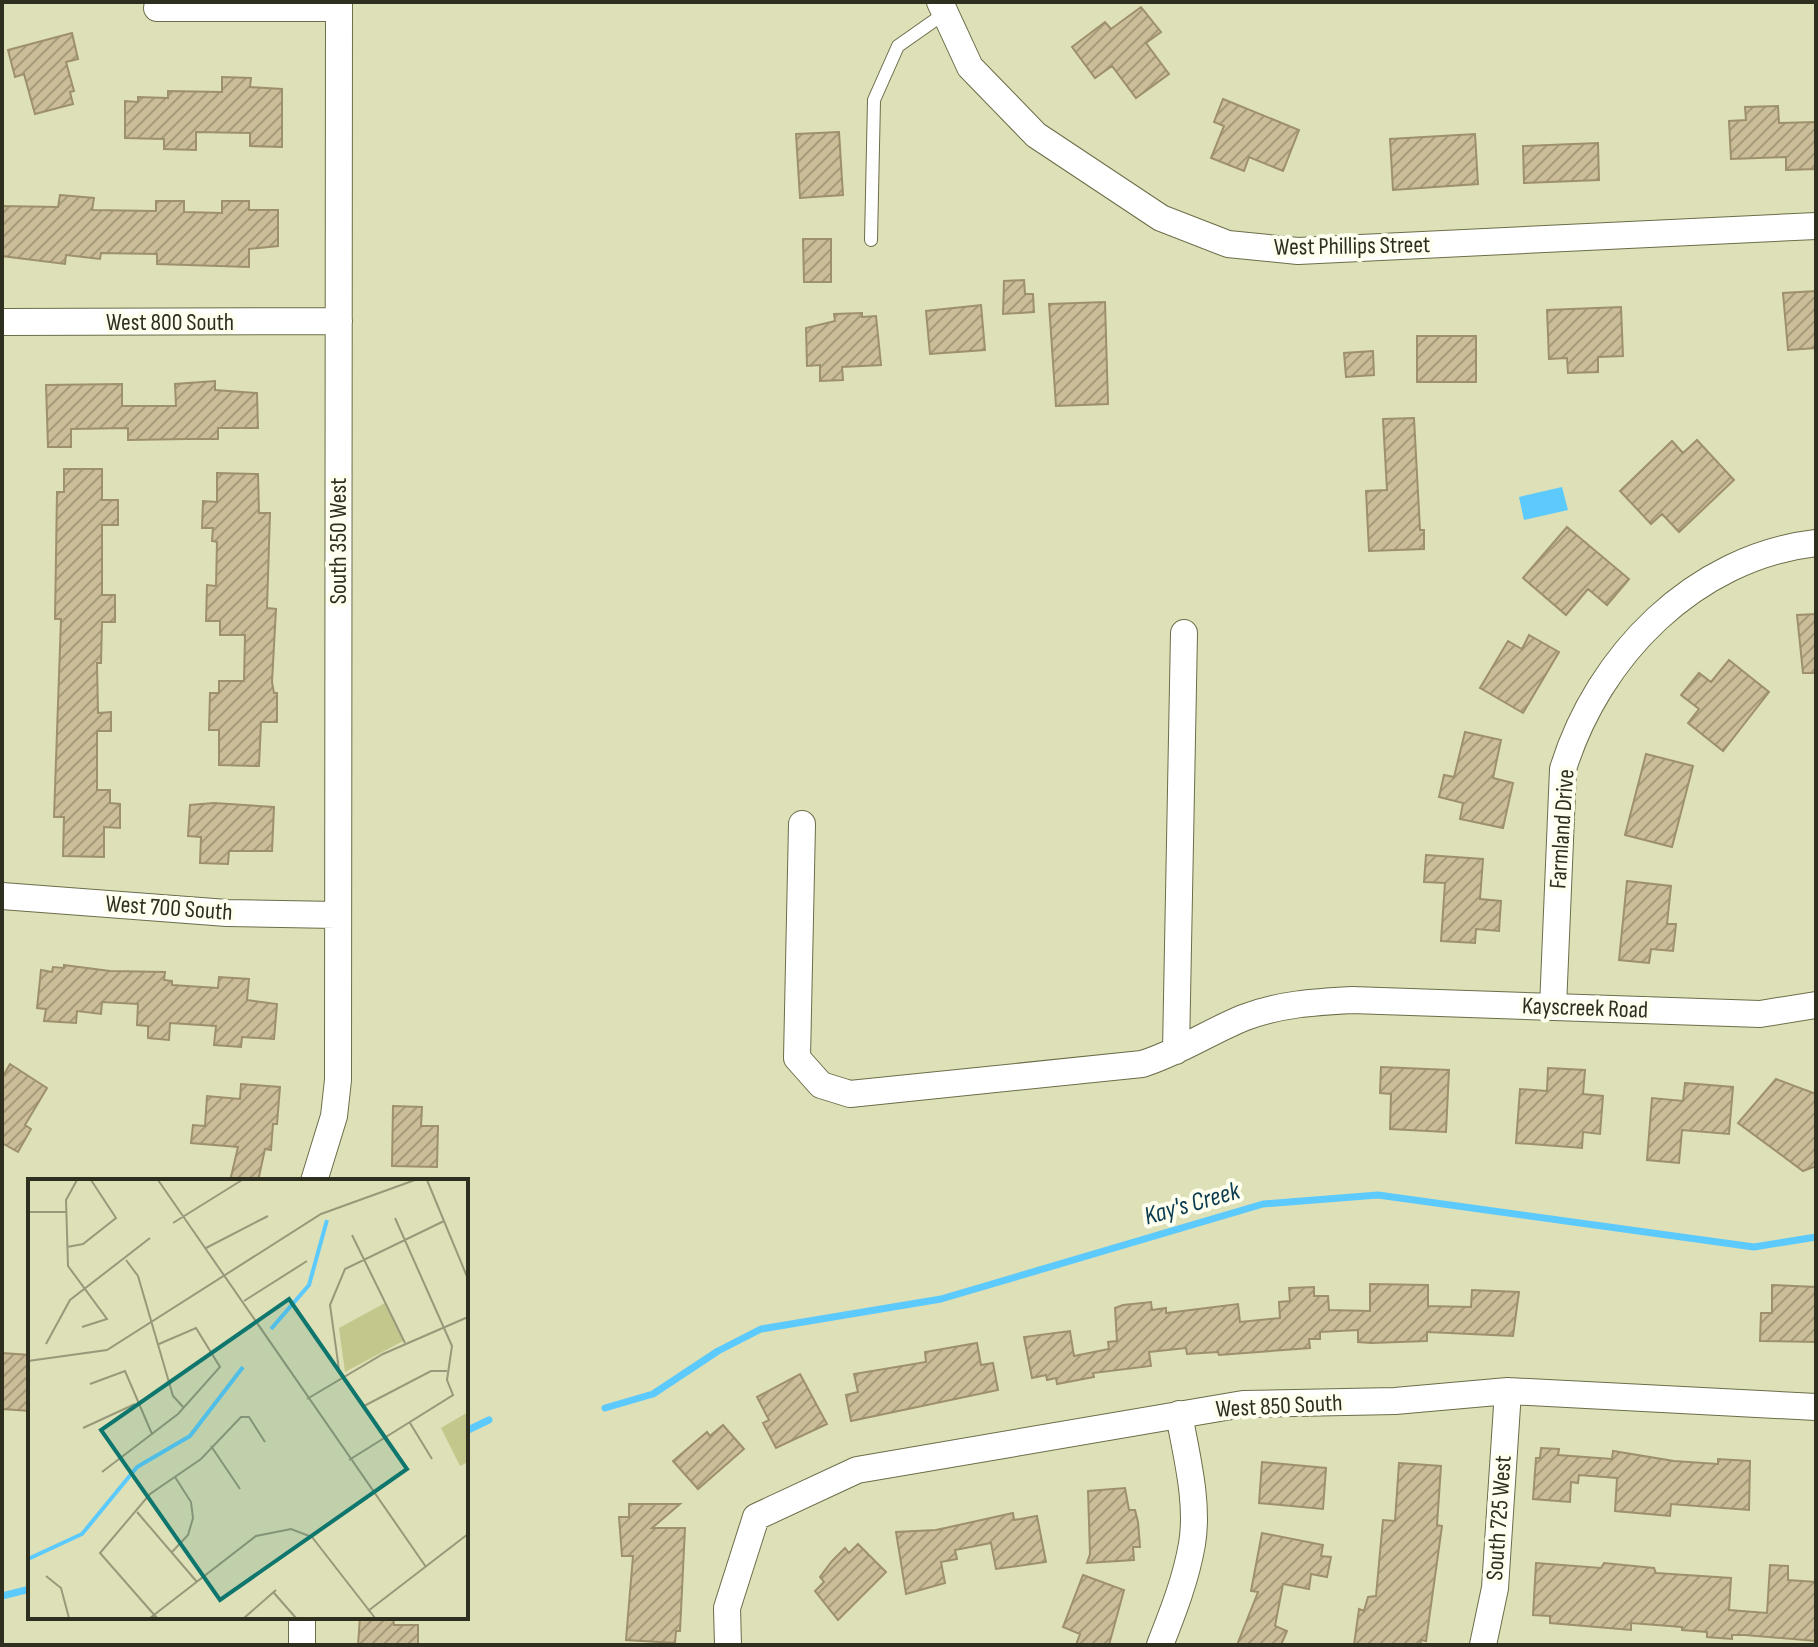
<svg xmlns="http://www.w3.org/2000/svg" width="1818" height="1647" viewBox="0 0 1818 1647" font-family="'Sofia Sans Condensed',sans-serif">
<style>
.water{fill:#5ccafc}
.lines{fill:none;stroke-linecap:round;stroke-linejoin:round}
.stream{stroke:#5ccafc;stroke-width:7}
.building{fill:url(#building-hatch);stroke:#9d906b;stroke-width:2}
.service-casing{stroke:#6c6d49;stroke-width:14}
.minor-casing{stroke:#6c6d49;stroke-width:28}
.service{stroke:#fff;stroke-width:12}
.minor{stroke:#fff;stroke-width:26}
.labels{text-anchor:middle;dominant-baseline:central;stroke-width:8;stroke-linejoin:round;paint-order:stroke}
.street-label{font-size:24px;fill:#2e2f1f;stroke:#feffef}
.water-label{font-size:26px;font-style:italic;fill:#0a3b4f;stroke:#feffef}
.inset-river{fill:none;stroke:#5ccafc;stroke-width:4}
.inset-road{fill:none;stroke:#98997a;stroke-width:2}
.view{fill:#0f766e;fill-opacity:0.15;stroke:#0f766e;stroke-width:4}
.inset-edge{fill:none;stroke:#2e2f1f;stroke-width:4}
</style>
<defs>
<pattern id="building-hatch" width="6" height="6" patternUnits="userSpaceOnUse" patternTransform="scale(2)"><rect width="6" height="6" fill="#cbbd97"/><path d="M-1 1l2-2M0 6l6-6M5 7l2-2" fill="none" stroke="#a59a7b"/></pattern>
</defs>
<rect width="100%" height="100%" fill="#dee0b7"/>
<path class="water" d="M1562,487l6,23 -44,10 -5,-23z"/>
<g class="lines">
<path class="stream" d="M605,1408l48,-14 65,-43 43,-22 180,-30 322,-95 115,-9 376,52 62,-10
M466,1431l23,-11
M2,1596l28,-7"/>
</g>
<path class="building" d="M1141,7l20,25 -15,11 23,31 -33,24 -24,-32 -17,12 -23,-31 33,-25 6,7z
M72,33l6,26 -12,3 8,29 -4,1 3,12 -38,10 -11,-40 -9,3 -7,-27z
M222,77l29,1 -1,9 32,2v58l-32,-1v-13l-54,-1v18l-32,-1v-10l-39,-1v-37l13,1v-5l30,1v-7l54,1z
M1223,99l76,31 -16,41 -34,-14 -5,14 -33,-13 13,-32 -10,-4z
M1778,106l1,17 37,-1v47l-30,1v-13l-55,2 -2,-38 17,-1 -1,-13z
M839,132l4,63 -43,3 -4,-64z
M1475,134l3,50 -85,6 -3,-51z
M1598,143l1,37 -75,3 -1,-37z
M60,195l34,3 -2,12 64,1v-10h28v11l38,1v-12h27v9h29v36l-29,3v18l-92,-3v-10l-56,-1 -1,6 -34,-4 -1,9 -63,-8v-50l56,1z
M803,239h28v43h-27z
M1024,280l1,14h8l1,18 -31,2 1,-33z
M1816,291v57l-28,2 -5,-57z
M1105,302l3,102 -52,2 -7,-102z
M981,305l4,45 -55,4 -4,-43z
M1621,307l2,49 -25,1v15l-30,1 -1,-15 -18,1 -2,-49z
M862,313v4l14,-1 5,49 -39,2 1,13 -23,1v-16l-13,1 -1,-38 29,-7 -1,-7z
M1417,336h59v46h-59z
M1373,351l1,24 -28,2 -2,-24z
M215,381v9l42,3 1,35h-40v11h-30l-60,1v-12l-57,1v18h-23l-2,-62 76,-1v22h54l-1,-22z
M1414,418l6,112h4v19l-55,2 -3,-60 21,-1 -4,-71z
M1697,440l37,40 -55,52 -17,-18 -11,10 -31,-33 52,-50 11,12z
M64,469h38v31h16v25h-16v70h13v27h-13l-1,41h-4l1,50 13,-1v19h-14v59h13v13l10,1v24l-16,-1v30l-41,-1 1,-39h-10l7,-198h-6l2,-127h7z
M217,473l41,1 1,39h11l-3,95 9,1 -4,73 2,11h3v29h-16l-2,44 -40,-1v-35h-10l1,-37h9v-12h25l1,-46h-25v-14h-14l1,-36 9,1 1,-44 -5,-1 1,-13h-11l1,-27 14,1z
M1567,527l62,52 -22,26 -19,-16 -22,26 -43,-37z
M1816,614v59h-13l-6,-58z
M1529,635l30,17 -36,61 -43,-25 28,-47 14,8z
M1729,660l40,32 -46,59 -35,-28 11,-14 -18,-14 18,-22 12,9z
M1465,732l36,8 -8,38 20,5 -10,45 -43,-9 3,-16 -24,-6 5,-22 10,2z
M1646,754l47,12 -21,81 -47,-12z
M214,803l60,4 -2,44h-43l-1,13 -28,-1 1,-26 -13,-1 2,-31z
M1426,855l57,4 -3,40 21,2 -2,30 -23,-2 -1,14 -34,-2 4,-58 -21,-1z
M1627,881l44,5 -4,38h9l-3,27 -22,-2 -2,14 -30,-3z
M64,965l46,6 55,1 -1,8 8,1v4l46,3 1,-11 30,2 -2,21 30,4 -3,35 -32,-2 -1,10 -27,-2 2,-19 -46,-3 -1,17 -21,-2v-12l-11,-1 1,-21 -36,-2 -1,12 -24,-3 -1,12 -32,-2 2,-12 -9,-1 4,-38 11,2 1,-5 11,1z
M10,1064l37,24 -22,37 6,4 -13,23 -16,-9v-65z
M1381,1067l68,3 -3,62 -56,-3 1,-35 -11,-1z
M1548,1068l37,2 -2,24 20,2 -3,38 -17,-2 -1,16 -66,-5 4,-54 27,2z
M1776,1079l40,15v72l-13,5 -65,-48z
M1685,1083l48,4 -4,47 -47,-4 -3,33 -32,-3 5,-62 31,3z
M241,1084l39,3 -3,37h-4l-2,26 -6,-1 -7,32h-28l8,-34 -47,-4 2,-18 12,1 2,-30 33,3z
M393,1106l29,1 -1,19h17l-1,41 -45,-1z
M1370,1284l58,1v21l43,1 1,-17 47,2 -6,44 -86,-4v9l-56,2 -13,-1v-12l-38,2v7h-11l1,9 -91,7 -1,-3 -31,2 -1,-6 -37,4 2,14 -58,7 1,4 -37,7 -1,-6 -9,2 -1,-5 -14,3 -8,-41 46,-6 4,25 35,-7 -1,-7 9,-1 -2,-33 8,-3 28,-3 1,8 14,-2v5l72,-9 2,18 40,-4 -1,-16 11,-1 -1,-13 25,-1v9h14l1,14 41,1z
M1772,1285l44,2v55l-56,-1 1,-28h11z
M977,1343l4,22 12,-2 5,27 -147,31 -5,-26 12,-3 -4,-18 72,-12 -1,-10z
M2,1353l28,2v56l-28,-2z
M800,1374l27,50 -51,24 -13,-25 6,-3 -12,-23z
M723,1425l21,24 -46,40 -25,-28 34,-29 3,4z
M1541,1448l18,1 -1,6 54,4 1,-8 61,10 44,3v-5l32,2 -1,49 -78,-6 -1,12 -55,-5 2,-33 -38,-3 -1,8 -7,-1 -1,20 -37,-3 3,-41h4z
M1262,1462l64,6 -3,41 -64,-6z
M1399,1463l42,3 -4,59 5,1 -16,115 -5,-1 -1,5h-66l5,-36 5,2 4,-14 8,-1 7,-76 12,1z
M1125,1488l4,22h6l3,12 2,25h-7l1,13 -47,3 3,-9 -2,-63z
M629,1504h51l-28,24h33l-5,103h-4l-1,12 -49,-3 7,-84h-11l-3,-39h10z
M1013,1513l1,7 23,-4 9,46 -50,7 -5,-26 -36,7 2,9 -16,3 4,21 -39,11 -10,-62 40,-2z
M1262,1533l61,12 -2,11 10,1 -4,20 -16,-3 -2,15 -26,-5 -8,42 12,5 -6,14h-44l21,-53 -7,-1z
M858,1544l28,28 -48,48 -23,-29 9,-9 -4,-5 12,-16 13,-13 4,5z
M1536,1563l65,5 3,-5 50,5 2,5 75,5 -2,32 38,3 3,-48 18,1v14l28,2v59l-71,-6h-13v4l-25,-2v-5l-25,-2v-3l-51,-4v7l-81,-7v-7l-17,-1z
M1083,1575l41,15 -15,55h-33l4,-11 -17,-7z
M360,1617h33l1,8h24v20h-60z"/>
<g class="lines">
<g class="service-casing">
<path id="service" d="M871,240l3,-140 24,-54 47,-33"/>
</g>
<g class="minor-casing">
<path id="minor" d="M940,2l30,65 66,68 125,83 67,26 70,7 518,-25
M157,8h182
M2,322l337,-1
M802,824l-5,234 24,27 29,9 292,-30c36,-11 67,-32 101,-46 36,-14 72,-16 109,-18l408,14 56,-9
M2,896l225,17 109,2
M1553,1007l10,-238c35,-113 131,-212 253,-226
M1176,1051l8,-418
M314,1181l20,-65 4,-36 1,-1078
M302,1645v-28
M728,1645l-1,-37 29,-91 101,-47 386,-66 152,-3 113,-10 308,16
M1160,1645c13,-33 26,-66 32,-101 7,-42 -6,-90 -13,-130
M1483,1645l12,-57 13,-197"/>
</g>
<use href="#service" class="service"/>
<use href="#minor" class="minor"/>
</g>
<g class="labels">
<g class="street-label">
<text transform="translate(1352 246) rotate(-1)">West Phillips Street</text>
<text x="170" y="322">West 800 South</text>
<text transform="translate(338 541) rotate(-90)">South 350 West</text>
<text transform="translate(1562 829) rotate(-86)">Farmland Drive</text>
<text transform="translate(169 908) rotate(4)">West 700 South</text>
<text transform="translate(1585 1008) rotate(2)">Kayscreek Road</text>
<text transform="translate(1279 1406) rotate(-3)">West 850 South</text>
<text transform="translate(1499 1518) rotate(-86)">South 725 West</text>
</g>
<g class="water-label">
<text transform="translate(1192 1204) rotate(-16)">Kay's Creek</text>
</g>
</g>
<g transform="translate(28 1179)">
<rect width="440" height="440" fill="#dee0b7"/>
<path d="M357,124l18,38 -58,31 -6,-44zM440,233v50l-8,4 -19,-38z" fill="#c4c78b"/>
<path class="inset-river" d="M243,150l38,-44 18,-65M0,380l54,-25 55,-67 53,-31 53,-69"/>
<path class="inset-road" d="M49,1l-11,20 2,66 39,53 -25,8M130,1l268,387M399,1l41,99M1,33h37M145,44l69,-43M324,56l53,108M39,68l16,-3 33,-26 -25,-38M178,69l62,-32M98,81l12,16 35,120 11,12M216,122l63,-40M0,132l1,-99M18,165l24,-44 80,-62M0,182l79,-11 214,-136 94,-34M62,205l35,-13 27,63M279,220l76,-45 85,-37M336,227l67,-35h16M382,244l22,36M55,249l52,-24M356,257l-45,-66 -9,-65 15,-36 99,-48M183,267l29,43M321,281l104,-65 -6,-15 5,-34 -57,-128M74,293l76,-58 42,-47 -24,-39 -37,16M109,333l60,70M144,373l16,-17 5,-17 -2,-16 -16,-25M18,397l15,12 8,30M246,414l22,25M340,432l100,-77M122,439l106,-82 35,-7 21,8 63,81M129,439l-57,-65 50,-59 51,-35 40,-42h8l16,25M216,439l32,-28"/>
<path class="view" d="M261,120l118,170 -187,131 -119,-170z"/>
<rect width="440" height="440" class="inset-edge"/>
</g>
<rect width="1818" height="1647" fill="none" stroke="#2e2f1f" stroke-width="8"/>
</svg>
